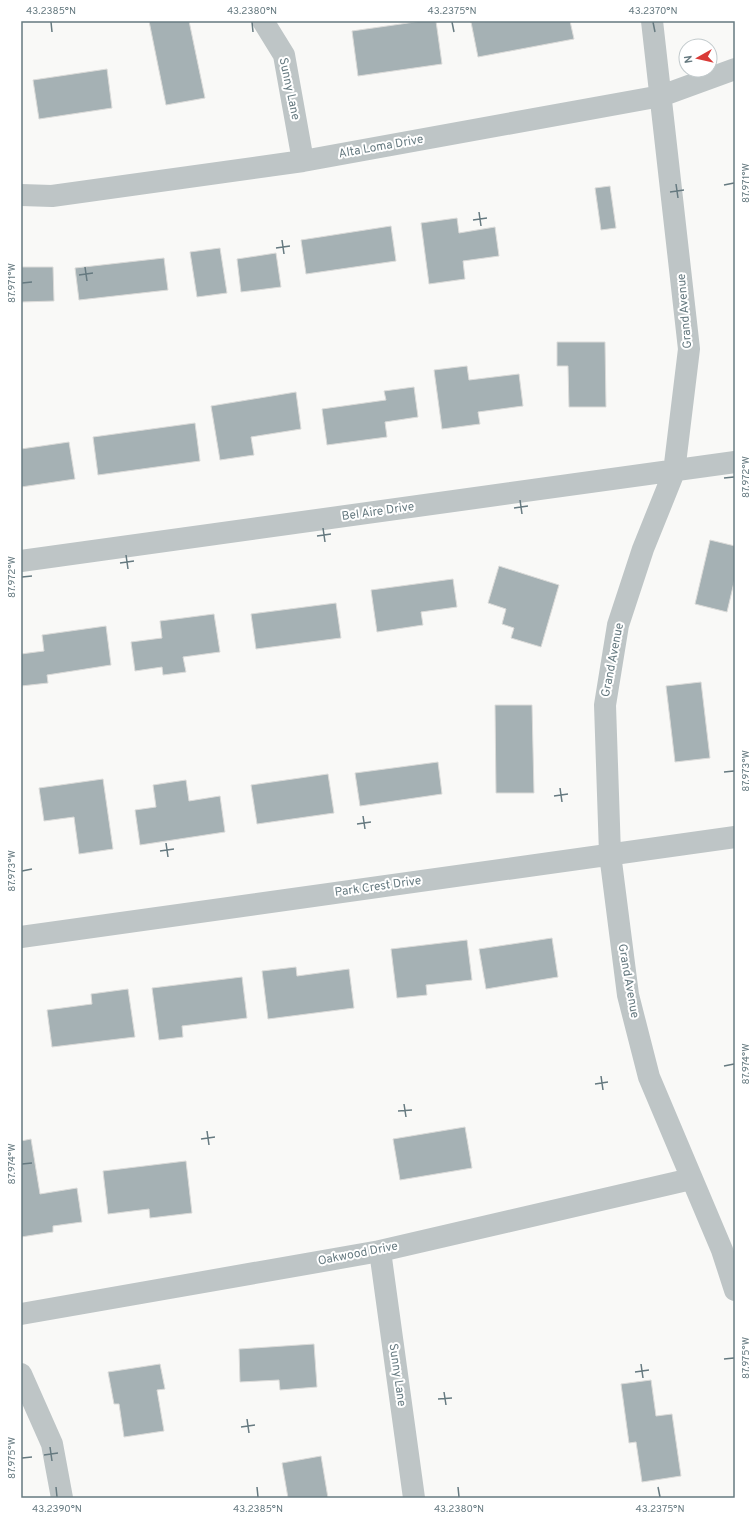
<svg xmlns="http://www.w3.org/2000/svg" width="756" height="1519" viewBox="0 0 756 1519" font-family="Overpass,sans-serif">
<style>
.building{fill:#a5b1b4;stroke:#dbdbd9}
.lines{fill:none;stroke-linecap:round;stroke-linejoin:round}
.street{stroke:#bec5c6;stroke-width:22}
.ticks{fill:none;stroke:#667a80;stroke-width:1.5}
.labels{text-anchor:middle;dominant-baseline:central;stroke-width:4;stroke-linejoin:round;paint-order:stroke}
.street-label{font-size:12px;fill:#667a80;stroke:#fff}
.neatline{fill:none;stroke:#667a80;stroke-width:1.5}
.ticks-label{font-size:10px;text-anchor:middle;fill:#667a80}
</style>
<rect width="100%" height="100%" fill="#f9f9f7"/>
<path class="building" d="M149,21h40l16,77 -39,7z
M422,21h14l6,43 -84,12 -6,-45z
M570,21l4,18 -96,18 -7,-35z
M107,69l5,39 -73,11 -6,-39z
M610,186l6,42 -15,2 -6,-42z
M457,218l2,15 36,-6 4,29 -36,5 2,18 -36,5 -8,-61z
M391,226l5,35 -90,13 -5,-34z
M220,248l7,45 -30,4 -7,-45z
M276,253l5,34 -40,5 -4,-33z
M164,258l4,32 -89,10 -4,-32z
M21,267h32l1,34 -33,1z
M557,342h48l1,65h-37l-1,-41h-11z
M467,366l2,14 50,-6 4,32 -45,6 2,12 -38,5 -8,-59z
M414,387l4,30 -33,5 2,15 -60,8 -5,-36 64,-9 -2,-9z
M296,392l5,37 -50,8 3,18 -34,5 -9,-54z
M195,423l5,38 -102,14 -5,-38z
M69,442l6,37 -54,8v-38z
M710,540l25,6v32l-8,34 -32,-8z
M499,566l60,19 -18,62 -30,-9 3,-10 -12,-4 4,-15 -18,-6z
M453,579l4,28 -36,5 2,13 -46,7 -6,-42z
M336,603l5,35 -85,11 -5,-35z
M214,614l6,38 -37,5 3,15 -23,3 -1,-8 -27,4 -4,-29 31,-4 -2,-17z
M106,626l5,39 -64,10 1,8 -27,3v-32l23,-3 -2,-16z
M701,682l9,76 -35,4 -9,-76z
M495,705h37l2,88h-38z
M438,762l4,32 -82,12 -5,-33z
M328,774l6,39 -77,11 -6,-39z
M103,779l10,70 -34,5 -5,-37 -30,4 -5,-33z
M186,780l3,21 31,-5 5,36 -85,13 -5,-35 21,-3 -3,-22z
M552,938l6,39 -72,12 -7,-40z
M467,940l5,40 -46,5 1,10 -30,3 -6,-49z
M296,967l1,9 52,-7 5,39 -86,11 -6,-48z
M242,977l5,41 -65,8 1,11 -24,3 -7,-52z
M128,989l7,48 -83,10 -5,-37 45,-6 -1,-10z
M465,1127l7,41 -72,12 -7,-41z
M31,1139l9,55 37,-6 5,34 -29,4v6l-32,5v-96z
M186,1161l6,52 -42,5 -1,-9 -41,5 -5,-43z
M314,1344l3,43 -37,3 -1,-10 -39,2 -1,-33z
M160,1364l5,25 -8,1 7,41 -40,6 -5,-33h-5l-6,-32z
M651,1380l5,36 16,-2 9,62 -39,6 -6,-40 -7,1 -8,-59z
M321,1456l7,42h-40l-6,-35z"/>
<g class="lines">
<path class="street" d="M263,21l21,34 19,106
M652,21l37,328 -15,123 -31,77 -25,76 -13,80 5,149 18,141 21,82 73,173 13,40
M21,195l31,1 251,-35 358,-65 74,-27
M21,561l714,-99
M21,937l714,-100
M380,1251l34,247
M21,1314l359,-63 311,-72
M21,1374l31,70 10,54"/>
</g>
<path class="ticks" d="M51,22l1,10M252,22l1,10M452,22l2,10M653,22l2,10M676,184l2,14M724,185l10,-2M670,192l14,-2M479,212l2,14M473,220l14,-2M282,240l2,14M276,248l14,-2M85,267l2,14M79,275l14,-2M22,283l10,-1M724,478l10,-1M520,500l2,14M514,508l14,-2M323,528l2,14M317,536l14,-2M126,555l2,14M120,563l14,-2M22,577l10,-1M724,772l10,-1M560,788l2,14M554,796l14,-2M363,816l2,13M357,824l14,-2M166,843l2,14M160,851l14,-2M22,871l10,-2M724,1066l10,-2M601,1076l2,14M595,1084l13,-2M404,1104l2,13M398,1111l14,-1M207,1131l2,14M201,1139l14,-2M22,1164l10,-1M724,1359l10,-1M641,1364l2,14M635,1372l14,-2M444,1392l2,13M438,1399l14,-1M247,1419l2,14M241,1427l14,-2M50,1447l2,14M44,1455l14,-2M22,1458l10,-1M56,1487l1,10M257,1487l1,10M458,1487l1,10M658,1487l2,10"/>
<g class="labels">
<g class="street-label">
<text transform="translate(289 89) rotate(78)">Sunny Lane</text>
<text transform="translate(381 147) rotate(-10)">Alta Loma Drive</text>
<text transform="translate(685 311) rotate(-95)">Grand Avenue</text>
<text transform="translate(378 512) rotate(-8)">Bel Aire Drive</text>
<text transform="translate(613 660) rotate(-79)">Grand Avenue</text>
<text transform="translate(378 887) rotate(-8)">Park Crest Drive</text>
<text transform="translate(628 981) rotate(80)">Grand Avenue</text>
<text transform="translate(358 1254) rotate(-11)">Oakwood Drive</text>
<text transform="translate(397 1375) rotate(82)">Sunny Lane</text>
</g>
</g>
<rect width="756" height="1519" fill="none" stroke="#ffffff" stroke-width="44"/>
<g transform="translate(698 58) rotate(262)"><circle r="19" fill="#ffffff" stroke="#c2cacc"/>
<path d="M0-3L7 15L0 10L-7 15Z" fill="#d93a37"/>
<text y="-6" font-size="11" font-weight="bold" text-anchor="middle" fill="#667a80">N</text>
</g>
<rect x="22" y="22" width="712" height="1475" class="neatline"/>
<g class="ticks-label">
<text x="51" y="14">43.2385°N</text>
<text x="252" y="14">43.2380°N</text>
<text x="452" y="14">43.2375°N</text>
<text x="653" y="14">43.2370°N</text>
<text transform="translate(745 183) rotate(-90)" y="4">87.971°W</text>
<text transform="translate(11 283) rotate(-90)" y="4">87.971°W</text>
<text transform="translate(745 477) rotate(-90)" y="4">87.972°W</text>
<text transform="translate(11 577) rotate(-90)" y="4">87.972°W</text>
<text transform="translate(745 771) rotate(-90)" y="4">87.973°W</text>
<text transform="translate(11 871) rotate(-90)" y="4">87.973°W</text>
<text transform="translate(745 1064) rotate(-90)" y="4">87.974°W</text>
<text transform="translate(11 1164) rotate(-90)" y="4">87.974°W</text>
<text transform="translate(745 1358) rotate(-90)" y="4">87.975°W</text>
<text transform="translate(11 1458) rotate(-90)" y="4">87.975°W</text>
<text x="57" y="1512">43.2390°N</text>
<text x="258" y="1512">43.2385°N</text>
<text x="459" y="1512">43.2380°N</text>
<text x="660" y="1512">43.2375°N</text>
</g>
</svg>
